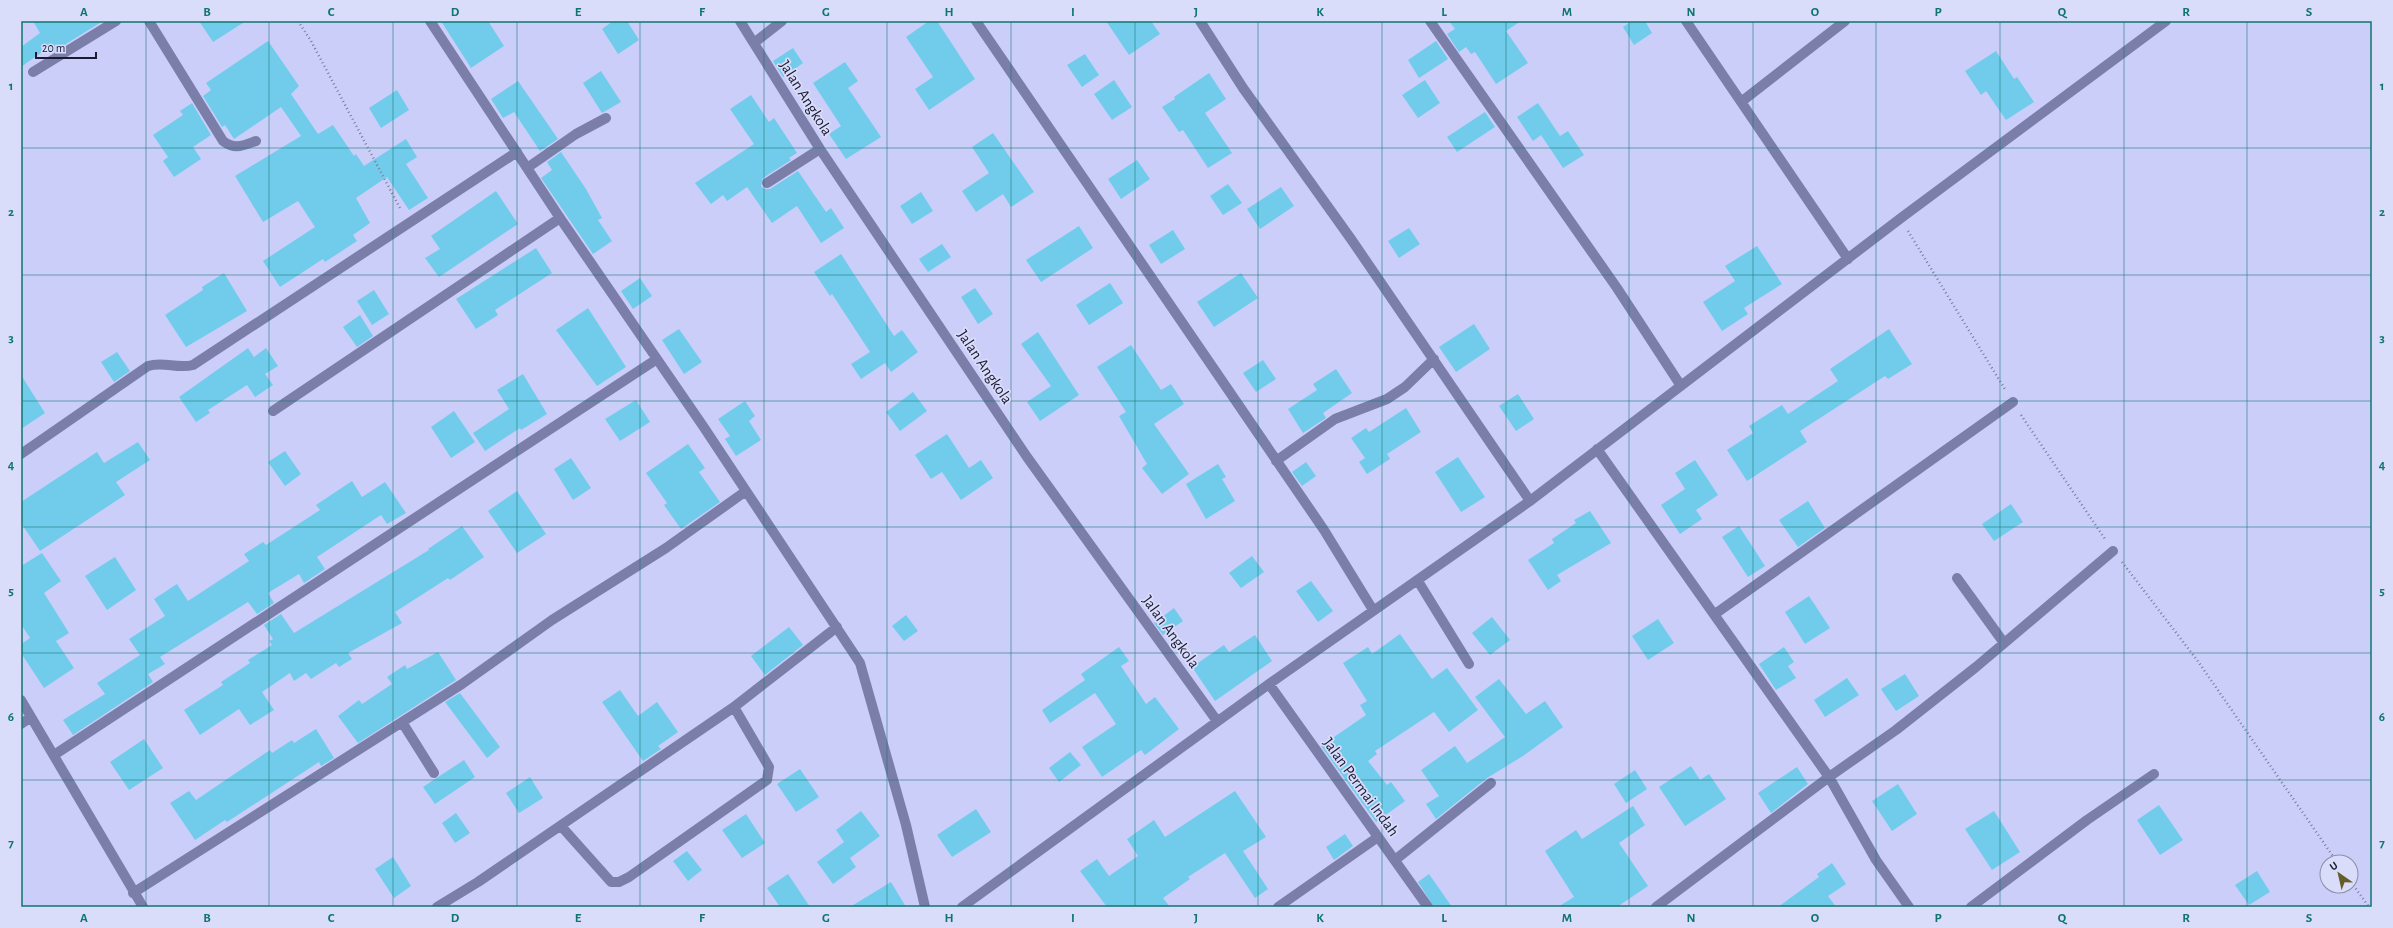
<svg xmlns="http://www.w3.org/2000/svg" width="2393" height="928" viewBox="0 0 2393 928" font-family="'Alegreya Sans',sans-serif">
<style>
.building{fill:#71cceb}
.lines{fill:none;stroke-linecap:round;stroke-linejoin:round}
.path{stroke:#7b7c9f;stroke-width:2.5;stroke-dasharray:1 3;stroke-linecap:butt}
.minor{stroke:#7b7ea8;stroke-width:10}
.grid{fill:none;stroke:#0f766e;stroke-width:1;stroke-opacity:0.55}
.labels{text-anchor:middle;dominant-baseline:central;stroke-width:3.5;stroke-linejoin:round;paint-order:stroke}
.street-label{font-size:16px;fill:#1a1a34;stroke:#daddf9}
.neatline{fill:none;stroke:#0f766e;stroke-width:1.5}
.grid-label{font-size:13px;text-anchor:middle;font-weight:bold;fill:#0f766e}
</style>
<rect width="100%" height="100%" fill="#cbcef9"/>
<path class="building" d="M33,21h70l-50,31 -4,-5 -28,20v-20l19,-14z
M199,21h47l-33,21z
M441,21h47l16,25 -33,22z
M613,21h14l12,19 -21,14 -16,-25z
M929,21h8l38,58 -46,31 -14,-21 18,-12 -27,-40z
M1106,21h45l9,13 -31,21z
M1449,21h72l-15,10 22,32 -32,21 -21,-32 -4,2 -5,-7 -7,5 -12,-18 8,-5z
M1632,21h13l7,12 -18,12 -11,-18z
M268,41l31,45 -8,8 27,40 15,-9 21,31 2,-2 8,12 42,-27 11,18 -11,7 22,34 -19,12 -22,-33 -31,21 14,25 -17,12 4,6 -32,21 -2,-3 -43,28 -17,-26 52,-34 -17,-26 -35,21 -28,-46 66,-40 -20,-29 -47,32 -9,-14 -3,2 -19,-31 8,-6 -5,-7z
M1436,41l12,18 -29,19 -11,-18z
M793,48l10,15 -20,14 -10,-16z
M1996,51l18,28 3,-2 17,25 -28,18 -20,-29 -5,4 -16,-24z
M1085,54l14,21 -17,12 -15,-22z
M845,62l13,19 -10,7 33,49 -35,22 -17,-25 12,-8 -28,-43z
M601,71l20,31 -19,11 -19,-30z
M1209,73l17,26 -21,14 27,40 -24,15 -25,-38 -4,2 -17,-25 13,-8 -1,-2z
M1114,80l18,27 -20,13 -18,-26z
M1425,80l15,23 -22,15 -16,-23z
M518,81l40,58 -18,12 -26,-39 -11,6 -12,-19z
M397,90l12,20 -28,18 -12,-20z
M751,95l18,27 5,-4 23,35 -8,5 2,2 -28,18 -2,8 3,3h6l28,-18 28,41 5,-4 13,20 -23,15 -24,-37 -25,17 -25,-36 -20,14 -4,-6 -12,9 -16,-21 59,-39 -24,-35z
M192,103l19,32 -18,12 8,12 -27,18 -11,-16 5,-4 -15,-22 30,-20 -3,-4z
M1538,103l22,33 8,-5 16,24 -21,13 -22,-33 -8,6 -16,-24z
M1485,112l10,15 -38,25 -10,-15z
M993,133l41,59 -23,15 -8,-13 -27,18 -14,-21 27,-18 -17,-26z
M561,152l25,37 16,29 -4,2 14,21 -19,13 -52,-76 11,-8 -5,-8z
M1137,160l13,19 -29,20 -13,-20z
M1228,184l14,19 -19,12 -13,-19z
M1281,187l13,19 -34,23 -13,-20z
M496,191l22,33 -79,53 -14,-19 15,-9 -9,-13z
M921,192l12,19 -21,13 -12,-18z
M1079,226l14,22 -52,34 -15,-22z
M1409,228l11,16 -21,14 -11,-17z
M1173,230l12,19 -24,15 -12,-19z
M942,244l9,13 -23,15 -9,-13z
M1757,246l25,38 -38,24 4,6 -26,17 -19,-29 32,-21 -10,-15z
M536,248l16,25 -57,37 3,5 -22,14 -20,-30z
M841,254l53,82 8,-6 16,22 -27,20 -6,-9 -24,16 -10,-15 19,-12 -38,-58 -2,2 -16,-24z
M224,273l23,38 -61,36 -21,-32 38,-25 -1,-3z
M1241,273l17,25 -44,29 -17,-25z
M640,278l12,18 -19,13 -12,-18z
M1110,283l13,20 -34,22 -13,-20z
M975,288l18,26 -15,10 -17,-27z
M374,290l15,24 -17,11 -15,-24z
M588,308l38,59 -29,19 -41,-56z
M360,315l13,21 -16,11 -14,-20z
M1474,324l16,25 -34,23 -17,-25z
M679,329l23,33 -18,12 -22,-34z
M1889,329l23,35 -24,15 -3,-3 -85,55 7,11 -60,39 -20,-31 26,-17 -4,-7 33,-21 6,9 50,-33 -8,-12z
M1038,332l41,63 -39,26 -13,-19 24,-16 -30,-42z
M1131,345l30,45 10,-6 13,20 -30,20 35,50 -27,20 -20,-26 5,-4 -28,-48 7,-4 -29,-45z
M248,348l6,9 12,-9 12,18 -13,8 8,11 -18,12 -8,-12 -39,25 2,3 -14,9 -17,-25z
M117,352l13,19 -16,11 -13,-20z
M1263,360l13,19 -20,13 -13,-19z
M1336,369l16,24 -29,20 3,5 -23,15 -15,-24 29,-19 -4,-6z
M523,374l24,40 -26,16 -1,-2 -35,23 -12,-18 36,-24 -12,-19z
M21,375l24,38 -24,16z
M913,392l14,19 -27,20 -14,-19z
M1518,394l16,25 -18,12 -17,-25z
M636,400l14,22 -30,19 -15,-22z
M745,401l10,15 -6,5 12,19 -25,16 -11,-17 5,-3 -12,-17z
M1406,408l15,24 -34,22 3,5 -23,15 -8,-12 6,-4 -14,-20 15,-10 3,4z
M454,411l21,31 -24,16 -20,-31z
M947,434l22,34 12,-8 12,18 -32,22 -19,-28 -11,7 -16,-24z
M138,442l12,18 -34,22 9,13 -85,56 -19,-28v-21l76,-50 7,11z
M688,444l17,24 -6,4 21,30 -39,27 -17,-24 3,-2 -21,-30z
M285,451l16,23 -16,12 -17,-24z
M1458,457l27,40 -24,15 -26,-40z
M571,458l20,30 -18,12 -19,-31z
M1695,460l23,35 -22,15 6,9 -22,15 -19,-29 24,-16 -10,-16z
M1306,462l10,14 -14,10 -10,-14z
M1218,464l8,13 -4,2 13,22 -29,18 -20,-35z
M352,481l10,16 23,-15 21,31 -19,11 -6,-9 -64,42 8,12 -21,14 -5,-9 -31,19 6,10 -17,11 -9,-12 -88,55 5,7 -17,10 5,8 -80,53 -10,-15 42,-26 -8,-11 43,-28 -11,-16 36,-23 -11,-17 23,-15 11,17 61,-40 -5,-7 19,-12 3,3 54,-35 -4,-5z
M517,491l29,43 -29,19 -29,-42z
M1808,501l17,27 -27,19 -19,-27z
M2011,504l12,18 -29,19 -12,-17z
M1590,511l21,32 -54,32 4,6 -13,9 -20,-30 26,-17 -2,-4 24,-16 -2,-3z
M462,526l22,31 -34,23 -2,-2 -53,34 7,11 -54,30 4,6 -13,8 -3,-4 -25,16 -5,-6 -12,8 -4,-8 -28,19 12,18 -24,15 -11,-16 -39,26 -16,-25 39,-25 -2,-3 29,-19 -2,-3 24,-15 -3,-4 4,-2 -9,-14 17,-11 13,19 135,-83 -1,-1z
M1739,526l26,40 -17,11 -26,-40z
M42,553l19,28 -17,12 25,40 -13,8 18,27 -30,20 -23,-35v-9l9,-6 -9,-14v-58z
M1252,556l12,16 -23,16 -12,-15z
M115,557l21,33 -29,20 -22,-34z
M1311,581l22,30 -15,11 -22,-31z
M1809,596l21,32 -25,16 -20,-32z
M1174,608l9,13 -20,14 -9,-12z
M906,615l12,16 -14,10 -12,-15z
M1492,617l18,23 -20,15 -18,-22z
M1658,619l16,24 -26,17 -16,-24z
M789,627l14,18 -38,30 -14,-19z
M1400,634l32,45 15,-11 31,42 -29,22 -15,-20 -59,39 2,3 -9,7 19,24 4,-3 14,19 -29,21 -55,-76 45,-31 -6,-10 7,-4 -24,-38 25,-16 4,7z
M1255,635l17,26 -57,40 -23,-34 32,-22 5,7z
M1119,647l10,14 -8,5 25,38 9,-7 24,32 -34,26 -4,-5 -39,27 -20,-30 34,-23 -21,-31 -45,30 -8,-13 43,-30 -4,-6z
M1784,647l10,15 -6,4 8,12 -20,12 -17,-26z
M438,652l18,28 -98,63 -20,-27 21,-16 3,4 30,-20 -5,-7 18,-12 2,4z
M1905,674l14,22 -23,15 -15,-22z
M1847,678l12,17 -34,22 -11,-17z
M1499,679l27,35 19,-13 18,26 -40,29 -36,22 -51,41 -10,-15 13,-8 -18,-26 34,-24 12,17 38,-26 -30,-40z
M620,690l18,26 19,-14 21,30 -20,14 3,3 -18,12 -41,-59z
M460,693l40,54 -13,11 -42,-56z
M316,729l18,29 -13,8 -2,-4 -92,60 -2,-2 -30,20 -25,-37 19,-12 7,9 74,-50 2,3 20,-13 2,3z
M144,739l19,29 -34,22 -19,-28z
M1070,752l11,13 -22,17 -10,-14z
M464,760l11,17 -40,27 -12,-17z
M1691,766l9,14 9,-6 17,25 -41,27 -26,-39z
M1797,767l11,17 -37,29 -13,-20z
M800,769l19,28 -23,15 -19,-28z
M1635,770l12,19 -21,14 -12,-19z
M530,777l13,21 -24,15 -13,-20z
M1898,784l19,30 -25,17 -20,-30z
M1235,791l31,46 -23,14 25,38 -13,9 -30,-45 -37,24 2,2 -27,19 7,9h-63l-27,-36 17,-12 12,17 29,-20 -11,-17 27,-19 11,17z
M2159,805l24,35 -23,15 -23,-35z
M1633,806l12,19 -26,18 29,43 -31,21h-59l16,-10 -29,-46 31,-21 6,9z
M976,809l15,23 -39,25 -15,-22z
M861,811l19,25 -30,22 6,9 -23,17 -16,-22 27,-20 -8,-12z
M1994,811l26,41 -28,18 -27,-41z
M456,813l14,20 -15,10 -13,-20z
M746,814l19,29 -23,15 -20,-28z
M1345,834l8,12 -19,14 -8,-13z
M687,851l15,19 -14,11 -15,-20z
M393,857l18,29 -17,12 -19,-29z
M1832,863l14,21 -18,12 8,11h-58l41,-30 -2,-3z
M2257,871l13,21 -21,13 -14,-20z
M788,874l22,33h-30l-13,-19z
M1429,874l23,33h-18l-16,-25z
M891,882l15,25h-56z"/>
<g class="lines">
<path class="path" d="M298,21l13,20 90,169
M21,24l4,-3
M1908,231l98,160
M2021,415l84,124
M2122,562l75,98 140,202
M2351,882l18,25"/>
<path class="minor" d="M149,21l74,120c12,9 19,5 33,0
M430,21l130,197 143,208 157,237 46,162 19,82
M740,21l80,128 207,308 190,264
M976,21l348,509 49,80
M1200,21l43,67 108,151 179,262
M1430,21l187,267 64,98
M1686,21l162,238
M754,43l28,-22
M33,72l83,-51
M1741,102l104,-81
M527,168l49,-34 30,-16
M767,183l53,-34
M273,411l287,-193
M1597,449l232,328 47,83 33,47
M21,454l127,-88c15,-5 29,3 45,-1l324,-213
M1276,461l59,-42 52,-20 18,-12 29,-28
M1957,578l47,65
M1418,581l51,83
M1715,614l298,-212
M1269,684l159,223
M21,700l122,207
M402,722l32,51
M21,724l10,-7
M54,755l603,-396
M561,826l50,56h8l10,-5 138,-97 2,-13 -35,-60
M1395,860l96,-77
M133,893l329,-209 90,-64 114,-72 80,-57
M437,907l41,-25 256,-175 103,-80
M962,907l307,-223 261,-183 371,-283 265,-197
M1278,907l100,-70
M1656,907l173,-130 67,-47 80,-63 137,-116
M1971,907l116,-87 67,-46"/>
</g>
<path class="grid" d="M146,21v886M269,21v886M393,21v886M517,21v886M640,21v886M764,21v886M887,21v886M1011,21v886M1135,21v886M1258,21v886M1382,21v886M1506,21v886M1629,21v886M1753,21v886M1876,21v886M2000,21v886M2124,21v886M2247,21v886M21,148h2351M21,275h2351M21,401h2351M21,527h2351M21,653h2351M21,780h2351"/>
<g class="labels">
<g class="street-label">
<text transform="translate(806 98) rotate(58)">Jalan Angkola</text>
<text transform="translate(985 367) rotate(56)">Jalan Angkola</text>
<text transform="translate(1171 632) rotate(54)">Jalan Angkola</text>
<text transform="translate(1361 787) rotate(54)">Jalan Permai Indah</text>
</g>
</g>
<rect width="2393" height="928" fill="none" stroke="#daddf9" stroke-width="44"/>
<g transform="translate(2339 874) rotate(326)"><circle r="19" fill="#daddf9" stroke="#8d8faa"/>
<path d="M0-3L7 15L0 10L-7 15Z" fill="#655e2b"/>
<text y="-6" font-size="11" font-weight="bold" text-anchor="middle" fill="#1a1a34">U</text>
</g>
<path d="M36 52v6h60v-6" fill="none" stroke="#1a1a34" stroke-width="2"/>
<text x="42" y="52" font-size="12" fill="#1a1a34" stroke="#daddf9" stroke-width="3" paint-order="stroke">20 m</text>
<rect x="22" y="22" width="2349" height="884" class="neatline"/>
<g class="grid-label">
<text x="84" y="16">A</text>
<text x="207" y="16">B</text>
<text x="331" y="16">C</text>
<text x="455" y="16">D</text>
<text x="578" y="16">E</text>
<text x="702" y="16">F</text>
<text x="826" y="16">G</text>
<text x="949" y="16">H</text>
<text x="1073" y="16">I</text>
<text x="1196" y="16">J</text>
<text x="1320" y="16">K</text>
<text x="1444" y="16">L</text>
<text x="1567" y="16">M</text>
<text x="1691" y="16">N</text>
<text x="1815" y="16">O</text>
<text x="1938" y="16">P</text>
<text x="2062" y="16">Q</text>
<text x="2186" y="16">R</text>
<text x="2309" y="16">S</text>
<text x="11" y="90">1</text>
<text x="2382" y="90">1</text>
<text x="11" y="216">2</text>
<text x="2382" y="216">2</text>
<text x="11" y="342">3</text>
<text x="2382" y="342">3</text>
<text x="11" y="469">4</text>
<text x="2382" y="469">4</text>
<text x="11" y="595">5</text>
<text x="2382" y="595">5</text>
<text x="11" y="721">6</text>
<text x="2382" y="721">6</text>
<text x="11" y="847">7</text>
<text x="2382" y="847">7</text>
<text x="84" y="922">A</text>
<text x="207" y="922">B</text>
<text x="331" y="922">C</text>
<text x="455" y="922">D</text>
<text x="578" y="922">E</text>
<text x="702" y="922">F</text>
<text x="826" y="922">G</text>
<text x="949" y="922">H</text>
<text x="1073" y="922">I</text>
<text x="1196" y="922">J</text>
<text x="1320" y="922">K</text>
<text x="1444" y="922">L</text>
<text x="1567" y="922">M</text>
<text x="1691" y="922">N</text>
<text x="1815" y="922">O</text>
<text x="1938" y="922">P</text>
<text x="2062" y="922">Q</text>
<text x="2186" y="922">R</text>
<text x="2309" y="922">S</text>
</g>
</svg>
